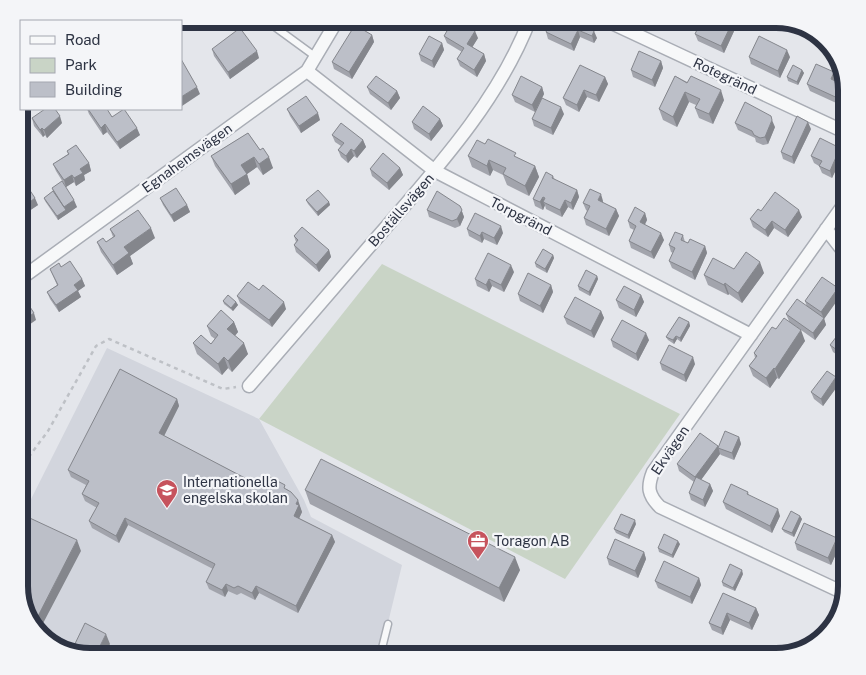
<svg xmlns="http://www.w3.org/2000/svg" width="866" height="675" viewBox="0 0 866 675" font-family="'Public Sans',sans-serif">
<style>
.built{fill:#d2d5dd}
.green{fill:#c9d4c6}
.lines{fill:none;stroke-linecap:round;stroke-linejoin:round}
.service-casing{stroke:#a9adb5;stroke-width:9}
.minor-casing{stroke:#a9adb5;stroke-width:15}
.path{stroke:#bec1c6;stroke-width:2.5;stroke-dasharray:4 4;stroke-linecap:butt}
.service{stroke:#f7f8f9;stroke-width:6}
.minor{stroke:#f7f8f9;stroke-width:12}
.wall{fill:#a2a4ac}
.shaded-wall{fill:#84868c}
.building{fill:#bcbfc8;stroke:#84868c}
.labels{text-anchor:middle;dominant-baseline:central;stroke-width:4.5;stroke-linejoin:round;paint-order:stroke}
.street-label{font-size:14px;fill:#2d3343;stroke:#f4f5f8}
.poi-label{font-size:14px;fill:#2d3343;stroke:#f4f5f8;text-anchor:start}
.rim{fill:none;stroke:#2d3343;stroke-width:6}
</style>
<rect width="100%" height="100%" fill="#e4e6eb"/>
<path class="built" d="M107,348l152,71 45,81 7,17 91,48 -22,91h-291l-46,-17 -24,-49v-67z"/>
<path class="green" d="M382,264l298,150 -115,165 -306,-160z"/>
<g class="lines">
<g class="service-casing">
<path id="service" d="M264,19l52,38
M380,656l8,-32"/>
</g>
<g class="minor-casing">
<path id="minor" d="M603,19l244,114
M307,71l128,100 316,164
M826,229l21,27
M19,280l288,-209 31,-52
M249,386c44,-51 88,-102 132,-153 56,-65 118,-133 149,-214
M844,593l-184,-86c-12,-12 -13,-20 -7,-35l194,-272"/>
</g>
<path class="path" d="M19,470l29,-39 48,-85 13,-7 114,50 13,-2"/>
<use href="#service" class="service"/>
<use href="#minor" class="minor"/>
</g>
<path class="wall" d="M181,19h22l-15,10z
M270,19h27l-6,11z
M368,19h23v4l-22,-1z
M552,19l45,19 -3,5 -14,-6 -6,14 -26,-12 -2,-7z
M735,29l-11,24 -26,-12 -3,-7z
M372,35l2,7 -22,37 -18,-10 -2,-7z
M444,36l34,2 -6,9 12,7 2,7 -9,16 -17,-11 -3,-7 5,-7 -15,-9z
M442,43l2,7 -10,18 -13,-7 -2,-7z
M212,49l47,9 -29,21 -16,-23z
M749,57h41l-10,21 -29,-14z
M661,61l2,7 -8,19 -22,-10 -2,-7z
M802,70l2,3 -6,12 -10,-4 -1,-4z
M675,76l49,24 -11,24 -14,-6 -4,-10 1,-3 -7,-3 -12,25 -14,-7 -4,-11z
M605,77l3,7 -9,18 -12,-5 -8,15 -13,-7 -3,-7z
M837,79l-1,2 9,26 -35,-16 -3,-7z
M367,87l30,4 3,7 -9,12 -21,-16z
M542,87l2,7 -9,18 -20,-10 -3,-7z
M87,109h20l5,8 28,18 -20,14 -13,-17 -4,3 -14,-21z
M287,109l33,11 -19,13 -11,-17z
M564,114l-11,21 -19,-9 -2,-7z
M32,118l30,5 -15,15 -2,-3 -2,2 -9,-11z
M440,119l3,7 -12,15 -17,-12 -2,-7z
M735,123l40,4 -7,17 -5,1 -7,-3 -1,-4 -17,-8z
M811,129l-17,35 -11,-5 -2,-7z
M248,133l25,35 -10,7 -6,-8 -10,7 3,10 -15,11 -20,-29 -4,-10z
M332,135l31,5 3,7 -9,11 -3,-2 -6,7 -7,-6 -3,-7 3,-4 -6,-4z
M67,151l22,12 2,8 -7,4 1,5 -9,6 -2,-4 -8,5 -10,-16 -3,-7 15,-10z
M843,155l-11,23 -10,-5 -3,-7 -5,-3 -3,-7z
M468,156l50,2 17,8 4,11 -10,19 -22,-11 -4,-10 -10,-5 -3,6 -18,-9z
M400,168l3,7 -14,15 -17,-14 -2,-7z
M553,176l2,4 22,10 2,7 -6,13 -5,-3 -6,10 -16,-8 -1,-4 -2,5 -8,-4 -2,-7z
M19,187l19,18 -9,6 2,5 -7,5 -5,-6z
M52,188l25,19 -19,13 -13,-19 -1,-3 9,-7z
M160,198l27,7 3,7 -16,10 -11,-17z
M306,200l23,2 1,3 -12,11 -10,-12z
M603,201v2l13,6 3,7 -10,20 -23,-11 -2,-7 3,-7 -1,-1 -3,-7z
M460,206l4,11 -4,9 -5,2 -26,-11 -2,-7z
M761,211l41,6 -14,20 -14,-9 -6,9 -15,-10 -3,-8z
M645,213l2,7 -2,5 19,15 -10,19 -23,-11 -2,-7 5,-11 -4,-2 -2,-7z
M110,229l45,9 -25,18 3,8 -16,11 -16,-23 -4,-10h9l7,-5z
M467,229l36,4 -6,12 -13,-6 -2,4 -13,-7z
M683,235l2,7 3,1 17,3 2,7 -12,27 -23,-12 -3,-7 4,-8 -2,-1 -2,-7z
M294,236l35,14 2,7 -12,15 -23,-20 -2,-7 2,-3z
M553,255l1,3 -7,15 -11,-6 -1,-4z
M61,267l21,12 3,7 -7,5 3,6 -22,15 -9,-13 -3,-7 10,-7 -7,-16z
M734,269l30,4 -22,30 -13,-9 -1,1 -20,-10 -4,-10z
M514,272l-10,20 -12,-6 -3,6 -12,-6 -2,-7z
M597,276l1,3 -8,17 -11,-6 -1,-4z
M551,285l2,7 -10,21 -23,-12 -2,-7z
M838,288l3,7 -17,24 2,6 -11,15 -21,-15 11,16 -26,38 -2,-1 -7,10 -17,-12 -4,-10 6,-8 -1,-5 22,-24 13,-8 -3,-7 21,-7 -2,-6z
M259,290l27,19 -14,18 -32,-24 -3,-7z
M641,295l3,7 -8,15 -17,-9 -3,-8z
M223,301l13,1 2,3 -5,6 -9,-7z
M601,311l3,7 -10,20 -27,-14 -3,-7z
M234,322l4,10 -3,4 13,18 -16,18 -4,-4 -6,7 -25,-21 -4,-11 18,1 4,-5 -4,-3 -4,-10z
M689,322l1,4 -9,16 -4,-3 -3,5 -6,-4 -2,-3z
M847,337v25l-14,-10 -3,-7z
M611,340h38l-11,21 -25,-14z
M660,363l35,1 -9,18 -24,-12z
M839,384l-16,22 -9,-7 -3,-7z
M177,399l2,7 -15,30 100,52 23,1 13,18 2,5 -3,6 33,17 3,7 -37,71 -39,-20 -4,7 -14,-7 -4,2 -9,-4 -3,6 -16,-8 -3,-7 7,-13 -85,-44 -9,18 -27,-15 -3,-7 8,-13 -12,-7 -3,-7 4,-9 -15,-8 -3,-7z
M739,437l2,7 -7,16 -13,-5 -1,-1 -19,26 9,4 3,7 -8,16 -14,-7 -2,-7 5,-11 -15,-11 -2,-7z
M305,490l215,80 -16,32 -194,-98z
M748,492l1,4 31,20 -8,17 -46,-24 -3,-7z
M800,516l2,3 -8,18 -10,-5 -2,-3z
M636,524l-7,15 -13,-6 -2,-4z
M795,543l45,2 -9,20 -34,-15z
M680,544l-7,14 -14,-6 -1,-4z
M644,552l2,7 -8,19 -29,-13 -2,-7z
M743,574l-8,17 -12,-5 -1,-4z
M699,578l2,7 -9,19 -34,-16 -3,-7z
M723,593l33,15 3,7 -7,15 -22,-10 -7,15 -11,-5 -3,-7z"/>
<path class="shaded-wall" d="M97,19h8l-4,2h-3z
M190,19h13l-15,10 -3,-7z
M237,19h11l-9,6z
M291,19h6l-6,11 -3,-7z
M733,21l2,8 -11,24 -3,-7z
M578,30l2,7 -6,14 -3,-7z
M475,31l3,7 -8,13 -3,-7z
M594,31l3,7 -3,5 -2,-7z
M372,35l2,7 -22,37 -3,-7z
M442,43l2,7 -10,18 -2,-7z
M787,50l3,7 -10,21 -2,-7z
M257,51l2,7 -29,21 -2,-7z
M484,54l2,7 -9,16 -3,-7z
M661,61l2,7 -8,19 -3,-7z
M802,70l2,3 -6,12 -1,-3z
M834,72l3,7 -3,7 -3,-7z
M605,77l3,7 -9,18 -3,-7z
M197,87l3,7 -18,12 -1,-9z
M542,87l2,7 -9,18 -3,-7z
M847,89v12l-2,6 -3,-7z
M584,90l3,7 -8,15 -2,-7z
M721,90l3,10 -11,24 -4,-10z
M397,91l3,7 -9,12 -3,-7z
M685,92l4,10 -12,25 -4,-10z
M561,107l3,7 -11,21 -2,-7z
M318,113l2,7 -19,13 -2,-7z
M60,116l2,7 -15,15 -3,-8z
M440,119l3,7 -12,15 -2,-7z
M772,120l3,7 -7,17 -3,-7z
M808,122l3,7 -17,35 -2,-7z
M105,124l2,8 -4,3 -2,-7z
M42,128l3,7 -2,2 -3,-7z
M137,128l3,7 -20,14 -3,-7z
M363,140l3,7 -9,11 -3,-7z
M840,148l3,7 -11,23 -2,-7z
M351,149l3,7 -6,7 -2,-7z
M254,157l3,10 -10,7 3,10 -15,11 -4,-11 10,-19z
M269,157l4,11 -10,7 -4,-11z
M489,160l4,10 -3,6 -3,-10z
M89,163l2,8 -7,4 1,5 -9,6 -2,-8 6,-9z
M535,166l4,11 -10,19 -4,-10z
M400,168l3,7 -14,15 -2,-7z
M72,175l2,7 -8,5 -2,-7z
M577,190l2,7 -6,13 -2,-7z
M601,194l2,7 -3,6 -2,-7z
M543,197l2,5h-2l2,3 -2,5 -3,-8z
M35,198l3,7 -9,6 2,5 -7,5 -3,-7 5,-9z
M74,200l3,7 -10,7 -3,-7z
M565,200l3,7 -6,10 -2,-7z
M329,202l1,3 -12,11 -1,-4z
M187,205l3,7 -16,10 -3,-7z
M460,206l4,11 -4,9 -3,-7z
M616,209l3,7 -10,20 -3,-7z
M66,210l1,4 -9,6 -1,-4z
M799,210l3,7 -14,20 -3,-7z
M645,213l2,7 -5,9 -2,-7z
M772,221l2,7 -6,9 -3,-7z
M501,226l2,7 -6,12 -3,-7z
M151,228l4,10 -25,18 3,8 -16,11 -4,-10 11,-18z
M482,232l2,7 -2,4 -2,-7z
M661,233l3,7 -10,19 -3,-7z
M705,246l2,7 -12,27 -3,-8z
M329,250l2,7 -12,15 -3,-7z
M553,255l1,3 -7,15 -2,-4z
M760,262l4,11 -22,30 -4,-10z
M511,265l3,7 -10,20 -3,-7z
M597,276l1,3 -8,17 -1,-4z
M82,279l3,7 -7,5 3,6 -22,15 -3,-7 18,-20z
M489,279l3,7 -3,6 -3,-7z
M725,283l4,11 -1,1 -4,-10z
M551,285l2,7 -10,21 -3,-7z
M838,288l3,7 -17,24 -3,-7z
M641,295l3,7 -8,15 -2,-7z
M236,302l2,3 -5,6 -2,-3z
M284,302l2,7 -14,18 -3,-7z
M601,311l3,7 -10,20 -3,-7z
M34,313l2,7 -17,12v-9z
M824,318l2,7 -11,15 -2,-7z
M234,322l4,10 -7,8 -4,-11z
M689,322l1,4 -9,16 -1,-4z
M801,330l4,11 -26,38 -4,-10z
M646,333l3,7 -11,21 -2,-7z
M676,336l1,3 -3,5 -1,-4z
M244,343l4,11 -16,18 -4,-11z
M224,357l4,11 -6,7 -4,-11z
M693,357l2,7 -9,18 -2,-7z
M774,368l3,10 -7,10 -4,-10z
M836,377l3,7 -16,22 -2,-7z
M177,399l2,7 -17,34 -3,-7z
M739,437l2,7 -7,16 -2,-7z
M718,446l2,8 -22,30 -3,-7z
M710,484l3,7 -8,16 -2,-7z
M298,500l4,12 -5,11 -3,-7 2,-12z
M778,509l2,7 -8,17 -2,-7z
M800,516l2,3 -8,18 -2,-4z
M125,518l3,7 -9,18 -3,-7z
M635,520l1,4 -7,15 -1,-4z
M332,535l3,7 -37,71 -2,-7z
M837,538l3,7 -9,20 -3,-7z
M77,540l4,11 -42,80 -4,-9z
M678,541l2,3 -7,14 -1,-3z
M644,552l2,7 -8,19 -3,-7z
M515,557l5,13 -16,32 -5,-14z
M742,570l1,4 -8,17 -2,-3z
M699,578l2,7 -9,19 -2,-7z
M226,584l2,7 -3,6 -3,-7z
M256,586l3,7 -4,7 -3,-7z
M756,608l3,7 -7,15 -3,-7z
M727,613l3,7 -7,15 -2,-7z
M106,634l4,10 -6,12h-9z"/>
<path class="building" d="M136,19h15l1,2h-20z
M183,19h7l-5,3z
M280,19h11l-3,4z
M454,19l21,12 -8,13 17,10 -10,16 -17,-11 7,-11 -20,-12z
M552,19h16l26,12 -2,5 -14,-6 -7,14 -25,-12z
M702,19h25l6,2 -12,25 -26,-12z
M355,25l17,10 -23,37 -17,-10z
M240,28l17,23 -29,21 -16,-23z
M429,36l13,7 -10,18 -13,-7z
M759,36l28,14 -9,21 -29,-14z
M639,51l22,10 -9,19 -21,-10z
M181,59l16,28 -16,10z
M816,64l18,8 -3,7 15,7 1,3 -5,11 -35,-16z
M580,65l25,12 -9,18 -12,-5 -7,15 -14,-7z
M793,65l9,5 -5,12 -10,-5z
M376,76l21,15 -9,12 -21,-16z
M521,76l21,11 -10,18 -20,-10z
M675,76l12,7 4,-7 30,14 -12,24 -14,-6 5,-9 -15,-7 -12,25 -14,-8z
M306,96l12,17 -19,13 -12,-17z
M542,98l19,9 -10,21 -19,-9z
M745,102l26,14 1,4 -7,17 -5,1 -6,-3 -2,-4 -17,-8z
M423,106l17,13 -11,15 -17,-12z
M45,109h10l5,7 -16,14 -2,-2 -2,2 -8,-12z
M88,109h19l5,8 12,-8 13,19 -20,14 -12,-18 -4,4z
M797,116l11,6 -16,35 -11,-5z
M341,123l22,17 -9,11 -3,-2 -5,7 -8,-6 6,-7 -12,-8z
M248,133l12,17 3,-2 6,9 -10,7 -5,-7 -13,8 6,9 -16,10 -20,-28z
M820,138l20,10 -10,23 -11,-5 3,-5 -11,-5z
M488,139l28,14 -2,3 21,10 -10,20 -22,-12 3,-6 -17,-8 -2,6 -19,-10 9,-16 8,4z
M76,145l13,18 -9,6 3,4 -9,5 -2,-3 -8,5 -11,-16 16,-10 -2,-3z
M383,153l17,15 -13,15 -17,-14z
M546,172l7,4 -1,2 25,12 -6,13 -6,-3 -5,10 -17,-8 2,-4 -2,-1 -3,5 -7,-3z
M62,181l12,19 -10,7 -12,-19z
M25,183l10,15 -9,7 2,4 -7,5 -2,-3v-24z
M176,188l11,17 -16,10 -11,-17z
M590,189l11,5 -3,6 18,9 -10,20 -22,-11 6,-12 -7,-3z
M318,190l11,12 -12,10 -11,-12z
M53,191l13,19 -9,6 -13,-18z
M437,191l23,15 2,4 -5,9 -5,2 -25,-11z
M775,192l24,18 -14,20 -13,-9 -7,9 -15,-11 8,-10 3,2z
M635,207l10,6 -5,9 21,11 -10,19 -22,-11 7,-15 -8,-5z
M138,210l13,18 -27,19 5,6 -16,12 -16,-23 6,-4 3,4 9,-6 -5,-7z
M475,213l26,13 -7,12 -12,-6 -2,4 -13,-7z
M302,227l27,23 -13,15 -22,-20 4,-5 -4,-4z
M675,232l8,3 -2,5 7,3 2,-4 15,7 -13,26 -23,-11 6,-13 -6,-3z
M543,249l10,6 -8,14 -10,-6z
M746,252l14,10 -22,31 -13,-10 -1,2 -20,-10 9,-17 21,11z
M488,253l23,12 -10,20 -12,-6 -3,6 -11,-6z
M70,261l12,18 -8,6 4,5 -22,15 -9,-13 11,-7 -8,-16 9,-6 2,4z
M586,270l11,6 -8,16 -11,-6z
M528,273l23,12 -11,21 -22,-12z
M822,277l16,11 -17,24 -16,-11z
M248,282l11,8 4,-5 21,17 -15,18 -32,-24z
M624,286l17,9 -7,15 -18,-10z
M22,295l12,18 -15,10v-26z
M228,295l8,7 -5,6 -8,-7z
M575,297l26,14 -10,20 -27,-14z
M797,299l27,19 -11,15 -27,-19z
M221,310l13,12 -7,7 17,14 -16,18 -4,-4 -6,7 -25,-21 8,-8 10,9 7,-9 -11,-9z
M679,317l10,5 -9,16 -4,-2 -3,4 -7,-3z
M784,318l17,12 -26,39 -1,-1 -8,10 -17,-12 8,-10 -3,-3 18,-26 4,2z
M622,320l24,13 -10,21 -25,-14z
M840,332l7,5v20l-17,-12z
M669,345l24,12 -9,18 -24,-12z
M120,369l57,30 -18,34 105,55 6,-11 15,8 -1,3 7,4 7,8 -2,4 3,1 -5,11 38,19 -36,71 -40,-20 -4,7 -14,-7 -4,2 -8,-4 -4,6 -16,-8 9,-18 -90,-46 -9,18 -27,-15 10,-18 -17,-9 7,-13 -21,-11z
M827,371l9,6 -15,22 -10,-7z
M847,420v8l-4,-2z
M725,431l14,6 -7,16 -14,-5z
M700,433l18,13 -23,31 -18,-13z
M321,459l194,98 -16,31 -194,-98z
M696,477l14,7 -7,16 -14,-7z
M731,484l17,8 -1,2 31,15 -8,17 -47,-24z
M791,511l9,5 -8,17 -10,-4z
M19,513l58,27 -42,82 -16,-32z
M621,514l14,6 -7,15 -14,-6z
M804,523l33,15 -9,20 -33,-15z
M664,534l14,7 -6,14 -14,-7z
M615,539l29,13 -9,19 -28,-13z
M664,561l35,17 -9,19 -35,-16z
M730,564l12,6 -9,18 -11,-6z
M723,593l33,15 -7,15 -22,-10 -6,15 -12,-5z
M85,623l21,11 -11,22h-6l-17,-6z"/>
<defs>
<g id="school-pin" transform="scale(1.125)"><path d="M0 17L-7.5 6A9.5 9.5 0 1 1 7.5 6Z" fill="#c6535d" stroke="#f4f5f8"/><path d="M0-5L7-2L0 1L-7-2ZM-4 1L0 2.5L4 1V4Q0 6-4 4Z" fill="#fff"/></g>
<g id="office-pin" transform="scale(1.125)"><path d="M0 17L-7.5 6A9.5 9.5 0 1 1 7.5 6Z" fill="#c6535d" stroke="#f4f5f8"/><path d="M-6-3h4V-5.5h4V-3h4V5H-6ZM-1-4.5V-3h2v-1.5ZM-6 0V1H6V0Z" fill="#fff"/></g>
</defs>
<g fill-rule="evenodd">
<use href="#school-pin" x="167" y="490"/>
<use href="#office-pin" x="478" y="541"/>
</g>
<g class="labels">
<g class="street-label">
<text transform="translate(725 76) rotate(25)">Rotegränd</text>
<text transform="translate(187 158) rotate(-36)">Egnahemsvägen</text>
<text transform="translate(401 210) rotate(-49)">Boställsvägen</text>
<text transform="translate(521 216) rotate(27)">Torpgränd</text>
<text transform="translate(670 450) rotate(-56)">Ekvägen</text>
</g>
<g class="poi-label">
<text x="183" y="482">Internationella<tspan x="183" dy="16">engelska skolan</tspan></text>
<text x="494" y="541">Toragon AB</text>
</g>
</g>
<path d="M0 0H866V675H0ZM90 28H776A62 62 0 0 1 838 90V586A62 62 0 0 1 776 648H90A62 62 0 0 1 28 586V90A62 62 0 0 1 90 28Z" fill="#f4f5f8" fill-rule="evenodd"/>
<path class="rim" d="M90 28H776A62 62 0 0 1 838 90V586A62 62 0 0 1 776 648H90A62 62 0 0 1 28 586V90A62 62 0 0 1 90 28Z"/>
<rect x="20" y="20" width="162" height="90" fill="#f4f5f8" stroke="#a4a7b0"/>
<rect x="30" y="36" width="25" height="8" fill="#f7f8f9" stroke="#a4a7b0"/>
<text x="65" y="45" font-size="15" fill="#2d3343">Road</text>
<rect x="30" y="58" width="25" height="15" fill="#c9d4c6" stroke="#a4a7b0"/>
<text x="65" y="70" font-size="15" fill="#2d3343">Park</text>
<rect x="30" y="82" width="25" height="15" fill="#bcbfc8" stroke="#a4a7b0"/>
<text x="65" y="95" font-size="15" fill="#2d3343">Building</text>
</svg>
